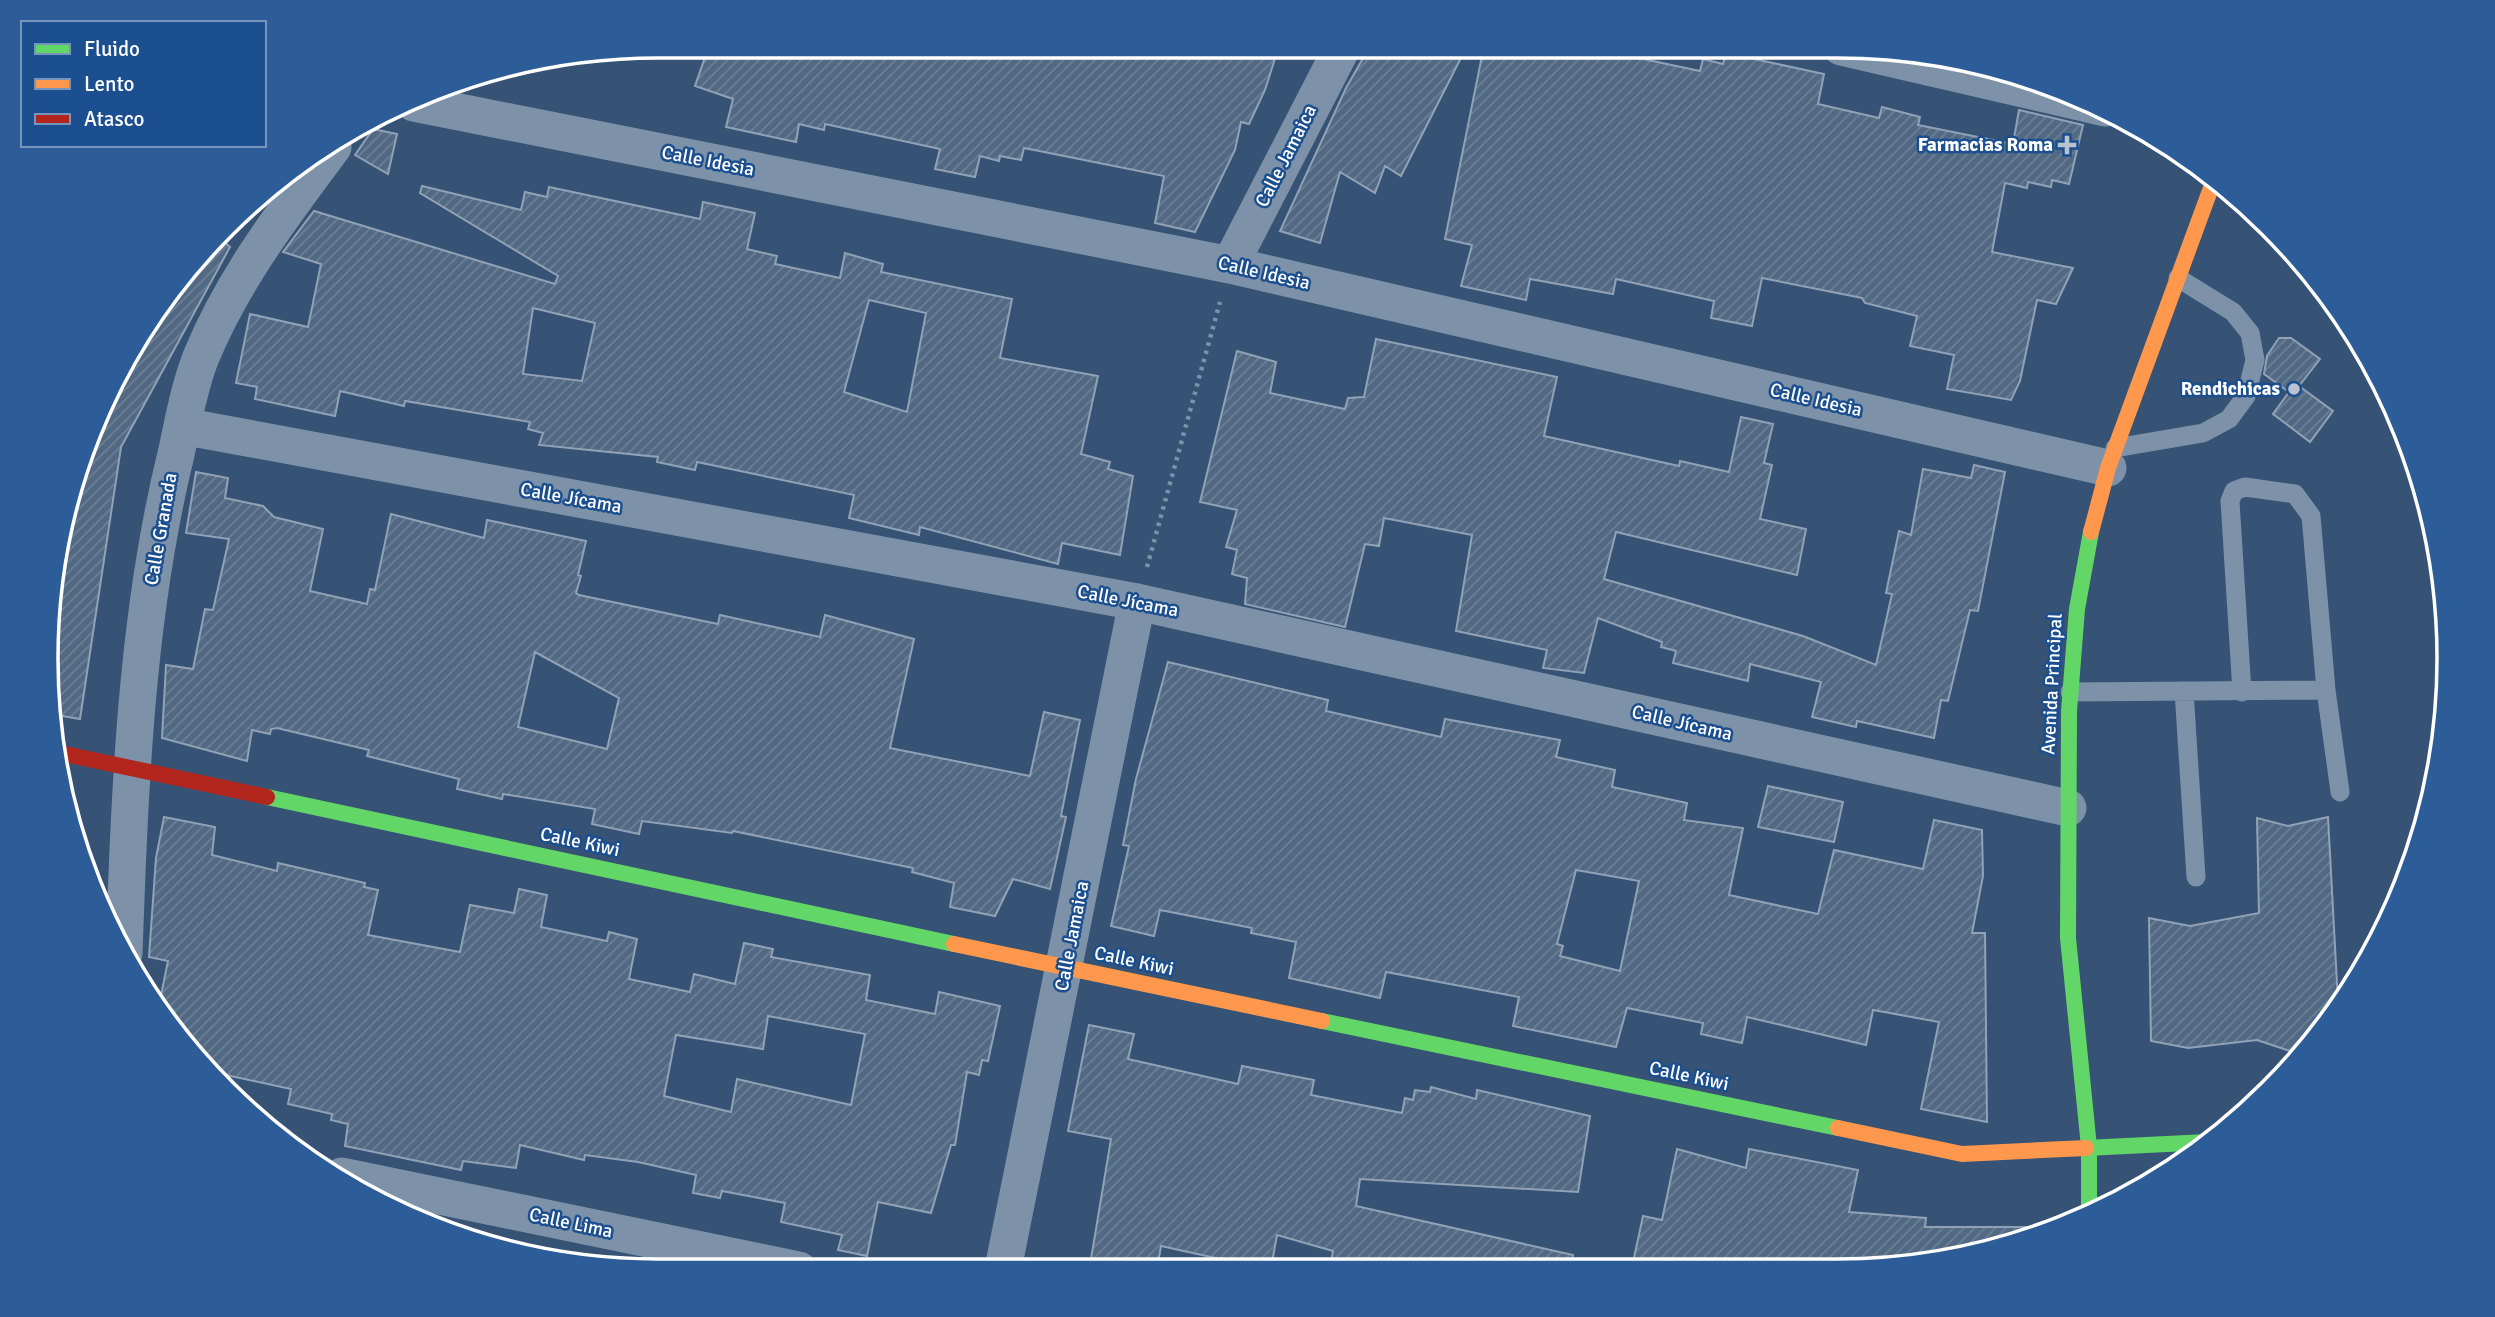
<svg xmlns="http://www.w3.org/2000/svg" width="2495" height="1317" viewBox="0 0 2495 1317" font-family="Signika,sans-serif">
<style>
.building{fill:url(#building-hatch);stroke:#92a2b6;stroke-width:2;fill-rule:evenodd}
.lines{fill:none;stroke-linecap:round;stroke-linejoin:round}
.path{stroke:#7d92a8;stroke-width:4.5;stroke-dasharray:3.5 5;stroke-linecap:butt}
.lane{stroke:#7d92a8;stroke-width:19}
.street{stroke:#7d92a8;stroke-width:37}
.fast{stroke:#63d668;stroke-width:16}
.slow{stroke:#ff974d;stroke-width:16}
.jam{stroke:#b3261e;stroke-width:16}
.poi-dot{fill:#b9c2ce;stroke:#1b4f8f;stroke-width:2.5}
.labels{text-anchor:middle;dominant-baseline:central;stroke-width:5;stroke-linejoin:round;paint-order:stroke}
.poi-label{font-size:19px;font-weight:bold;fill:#fff;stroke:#1b4f8f;text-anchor:end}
.street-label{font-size:19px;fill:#fff;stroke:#1b4f8f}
.rim{fill:none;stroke:#fff;stroke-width:3.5}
</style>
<defs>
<pattern id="building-hatch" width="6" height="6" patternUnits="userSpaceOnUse" patternTransform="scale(1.75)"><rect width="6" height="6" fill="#526984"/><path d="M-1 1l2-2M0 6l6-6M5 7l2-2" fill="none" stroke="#6c8096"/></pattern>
</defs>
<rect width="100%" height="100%" fill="#365274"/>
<path class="building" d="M709,46h570l-14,44 -16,34 -8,-2 -6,28 -40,82 -40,-9 9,-47 -140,-28 -3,12 -21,-4 -1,5 -19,-5 -5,21 -40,-8 5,-20 -115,-25 -1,6 -25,-6 -3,18 -70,-15 7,-28 -38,-13z
M1370,46h97l-66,130 -16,-10 -10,27 -35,-21 -20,71 -40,-12 66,-143z
M1484,46l127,1 -1,5 90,19 3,-12 20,5 3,-11 98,21 -6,30 61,14 3,-11 38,10 -2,8 95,19 6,-34 64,15 -14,59 -17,-4 -1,7 -23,-5 -1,6 -22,-5 -13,69 81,16 -17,36 -19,-4 -17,81 -9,19 -64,-11 7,-34 -44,-9 7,-30 -52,-13 -3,-5 -100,-20 -10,48 -41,-8 3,-17 -98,-22 -3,15 -83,-15 -4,21 -65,-14 11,-41 -27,-6z
M373,129l24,5 -9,40 -33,-19z
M422,186l99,24 4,-18 22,5 2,-10 151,32 3,-17 52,11 -8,36 30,7 -2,8 65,14 5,-25 38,11 -2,8 131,27 -12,59 98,18 -17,78 29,8 -2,7 25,7 -13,79 -58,-12 -4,21 -138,-37 -1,8 -70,-17 5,-23 -157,-33 -2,8 -38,-8 1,-5 -119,-12 4,-12 -15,-4 2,-7 -125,-21 -1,5 -64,-15 -5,25 -80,-17 2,-12 -21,-4 14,-69 58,13 13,-63 -38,-12 31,-41 241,73 3,-8 -138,-83zM869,300l57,13 -19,99 -63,-20zM533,308l62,15 -13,58 -59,-7z
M222,240l8,7 -109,200 -41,272 -30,-5 -3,-15 19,-199 83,-182z
M2279,338h12l29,21 -21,27 34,25 -23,31 -37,-28 16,-22 -25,-18 3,-18z
M1376,339l181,38 -13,59 135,30 1,-5 49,11 12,-55 32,7 -9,39 8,2 -12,54 46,10 -9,46 -181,-43 -12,47 199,57 73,29 16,-71 -6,-1 13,-62 12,4 12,-66 48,9 3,-13 31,7 -27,139 -8,-1 -22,91 -7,-1 -7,38 -77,-17 -1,6 -44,-10 9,-35 -71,-18 -2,17 -75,-18 3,-12 -15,-4 1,-5 -64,-24 -14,55 -41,-5 4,-18 -91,-19 16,-96 -88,-17 -5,28 -14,-2 -20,83 -100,-23 2,-26 -15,-4 5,-24 -11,-3 11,-37 -37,-8 37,-151 39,11 -6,31 75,16 3,-11 16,-1z
M196,472l32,6 -3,20 38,8 11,11 49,12 -13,62 57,13 3,-15 5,1 16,-76 93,24 3,-18 99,21 -8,34 3,1 -5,17 3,2 139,29 2,-9 100,22 5,-22 89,24 -24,109 140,28 14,-64 36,8 -19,96 5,1 -16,72 -37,-10 -18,37 -45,-9 4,-24 -42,-11 1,-4 -180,-37 -1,2 -90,-12 -3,13 -47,-10 3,-15 -92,-15 -1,5 -45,-10 2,-10 -92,-23 2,-6 -92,-22 -6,1 -1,5 -18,-4 -5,31 -85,-23 4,-73 27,4 12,-60 8,1 16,-71 -43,-6zM535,652l84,46 -12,51 -89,-22z
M1168,662l160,38 -2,11 115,26 4,-18 115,21 -4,17 59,13 -3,17 75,16 -3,17 59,8 -14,67 89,19 16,-64 89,19 11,-49 48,10 1,46 -11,57h13l2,189 -66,-13 18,-87 -66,-12 -7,35 -119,-28 -5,26 -41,-9 2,-11 -76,-15 -11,39 -103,-21 6,-29 -133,-25 -6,26 -91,-20 7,-36 -45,-9 1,-5 -92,-18 -6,26 -43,-10 18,-80 -6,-1 13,-66zM1576,870l63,11 -19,90 -60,-15 3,-10 -6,-2z
M1768,786l75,16 -9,40 -76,-15z
M164,817l51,10 -3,28 65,16 1,-8 87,20 -1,4 14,3 -10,45 92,17 10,-47 44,8 5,-24 28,6 -6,32 66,14 2,-9 28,7 -8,40 61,13 4,-18 41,10 9,-41 29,6 -2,8 99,18 -4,25 69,14 4,-22 61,14 -12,55 -6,-1 -3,15 -12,-3 -12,73h-4l-20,68 -53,-11 -11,54 -29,-6 4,-15 -61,-13 4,-19 -63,-12 -2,7 -27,-5 3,-18 -58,-13 -53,-7 -1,5 -64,-15 -4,23 -53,-7 -2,9 -116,-24 3,-22 -17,-4 1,-6 -44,-10 3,-15 -83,-18 -50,-61 10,-49 -19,-4 7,-99zM768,1016l97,18 -14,71 -114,-26 -6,33 -67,-16 12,-61 87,14z
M2328,817l10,185 -32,47 -16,2 -33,-11 -69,8 -37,-7 -2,-123 41,8 69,-13 -2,-95 31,8z
M1089,1025l45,9 -6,25 110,25 4,-18 72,14 -3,15 91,18 3,-15 8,2 2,-10 15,2 1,-5 45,12 1,-9 113,26 -12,76 -218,-13 -4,27 217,49 -2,12 -241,1 3,-17 -56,-16 -6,33h-44l2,-7 -68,-15 -4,23h-26l-40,-10 20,-120 -43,-8z
M1677,1149l69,19 3,-19 109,21 -9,42 77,6 -1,9h101l1,10 -110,29 -285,1 11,-51 19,4z"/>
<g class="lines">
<path class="path" d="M1147,567l73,-265"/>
<path class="lane" d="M2115,448l88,-15 26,-14 17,-23 9,-36 -5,-27 -17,-21 -55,-34
M2326,690l14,102
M2184,691l12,186
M2070,692l256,-2 -15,-174 -16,-22 -50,-7 -11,4 -4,10 12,191"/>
<path class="street" d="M1841,47l264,61
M414,103l816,162 878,203
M1230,265l113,-219
M182,426l955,176 931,206
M124,953c6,-167 12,-336 52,-499 7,-31 13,-67 25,-97 32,-78 83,-144 132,-210
M342,1176l457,94
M1003,1269l134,-667"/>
<path class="fast" d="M267,797l687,147
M1322,1021l516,107
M2086,1148l121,-6
M2089,1215v-68l-21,-209 1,-227 8,-102 14,-77"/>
<path class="slow" d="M2091,532l17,-64 107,-291
M954,944l368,77
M1838,1128l124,26 124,-6"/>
<path class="jam" d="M60,753l207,44"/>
</g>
<g class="poi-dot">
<path d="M2063.5 134.5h7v7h7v7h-7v7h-7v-7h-7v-7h7z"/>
<circle cx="2294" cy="389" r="7"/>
</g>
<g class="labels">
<g class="poi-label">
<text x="2053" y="145">Farmacias Roma</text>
<text x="2280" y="389">Rendichicas</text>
</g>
<g class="street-label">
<text transform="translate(1286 156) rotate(-63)">Calle Jamaica</text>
<text transform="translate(708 161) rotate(11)">Calle Idesia</text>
<text transform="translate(1264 273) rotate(13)">Calle Idesia</text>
<text transform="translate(1816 400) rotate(13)">Calle Idesia</text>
<text transform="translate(571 498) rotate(10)">Calle Jícama</text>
<text transform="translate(161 529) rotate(-80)">Calle Granada</text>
<text transform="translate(1128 601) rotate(11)">Calle Jícama</text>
<text transform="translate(2052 684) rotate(-87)">Avenida Principal</text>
<text transform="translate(1682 723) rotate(13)">Calle Jícama</text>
<text transform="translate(580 842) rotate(12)">Calle Kiwi</text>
<text transform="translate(1072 936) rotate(-79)">Calle Jamaica</text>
<text transform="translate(1134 961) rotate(12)">Calle Kiwi</text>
<text transform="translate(1689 1076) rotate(12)">Calle Kiwi</text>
<text transform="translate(571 1223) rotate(12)">Calle Lima</text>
</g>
</g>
<path d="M0 0H2495V1317H0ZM658 58H1837A600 600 0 0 1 2437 658V659A600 600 0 0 1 1837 1259H658A600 600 0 0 1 58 659V658A600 600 0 0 1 658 58Z" fill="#2d5d98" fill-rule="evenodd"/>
<path class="rim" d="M658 58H1837A600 600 0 0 1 2437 658V659A600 600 0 0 1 1837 1259H658A600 600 0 0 1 58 659V658A600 600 0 0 1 658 58Z"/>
<rect x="21" y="21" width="245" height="126" fill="#1b4f8f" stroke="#7695bc" stroke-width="2"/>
<rect x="35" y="44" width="35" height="10" fill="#63d668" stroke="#7695bc" stroke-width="2"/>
<text x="84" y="56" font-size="21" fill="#ffffff">Fluido</text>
<rect x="35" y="79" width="35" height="10" fill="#ff974d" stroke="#7695bc" stroke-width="2"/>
<text x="84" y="91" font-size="21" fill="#ffffff">Lento</text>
<rect x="35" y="114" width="35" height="10" fill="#b3261e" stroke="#7695bc" stroke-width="2"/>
<text x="84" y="126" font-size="21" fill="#ffffff">Atasco</text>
</svg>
